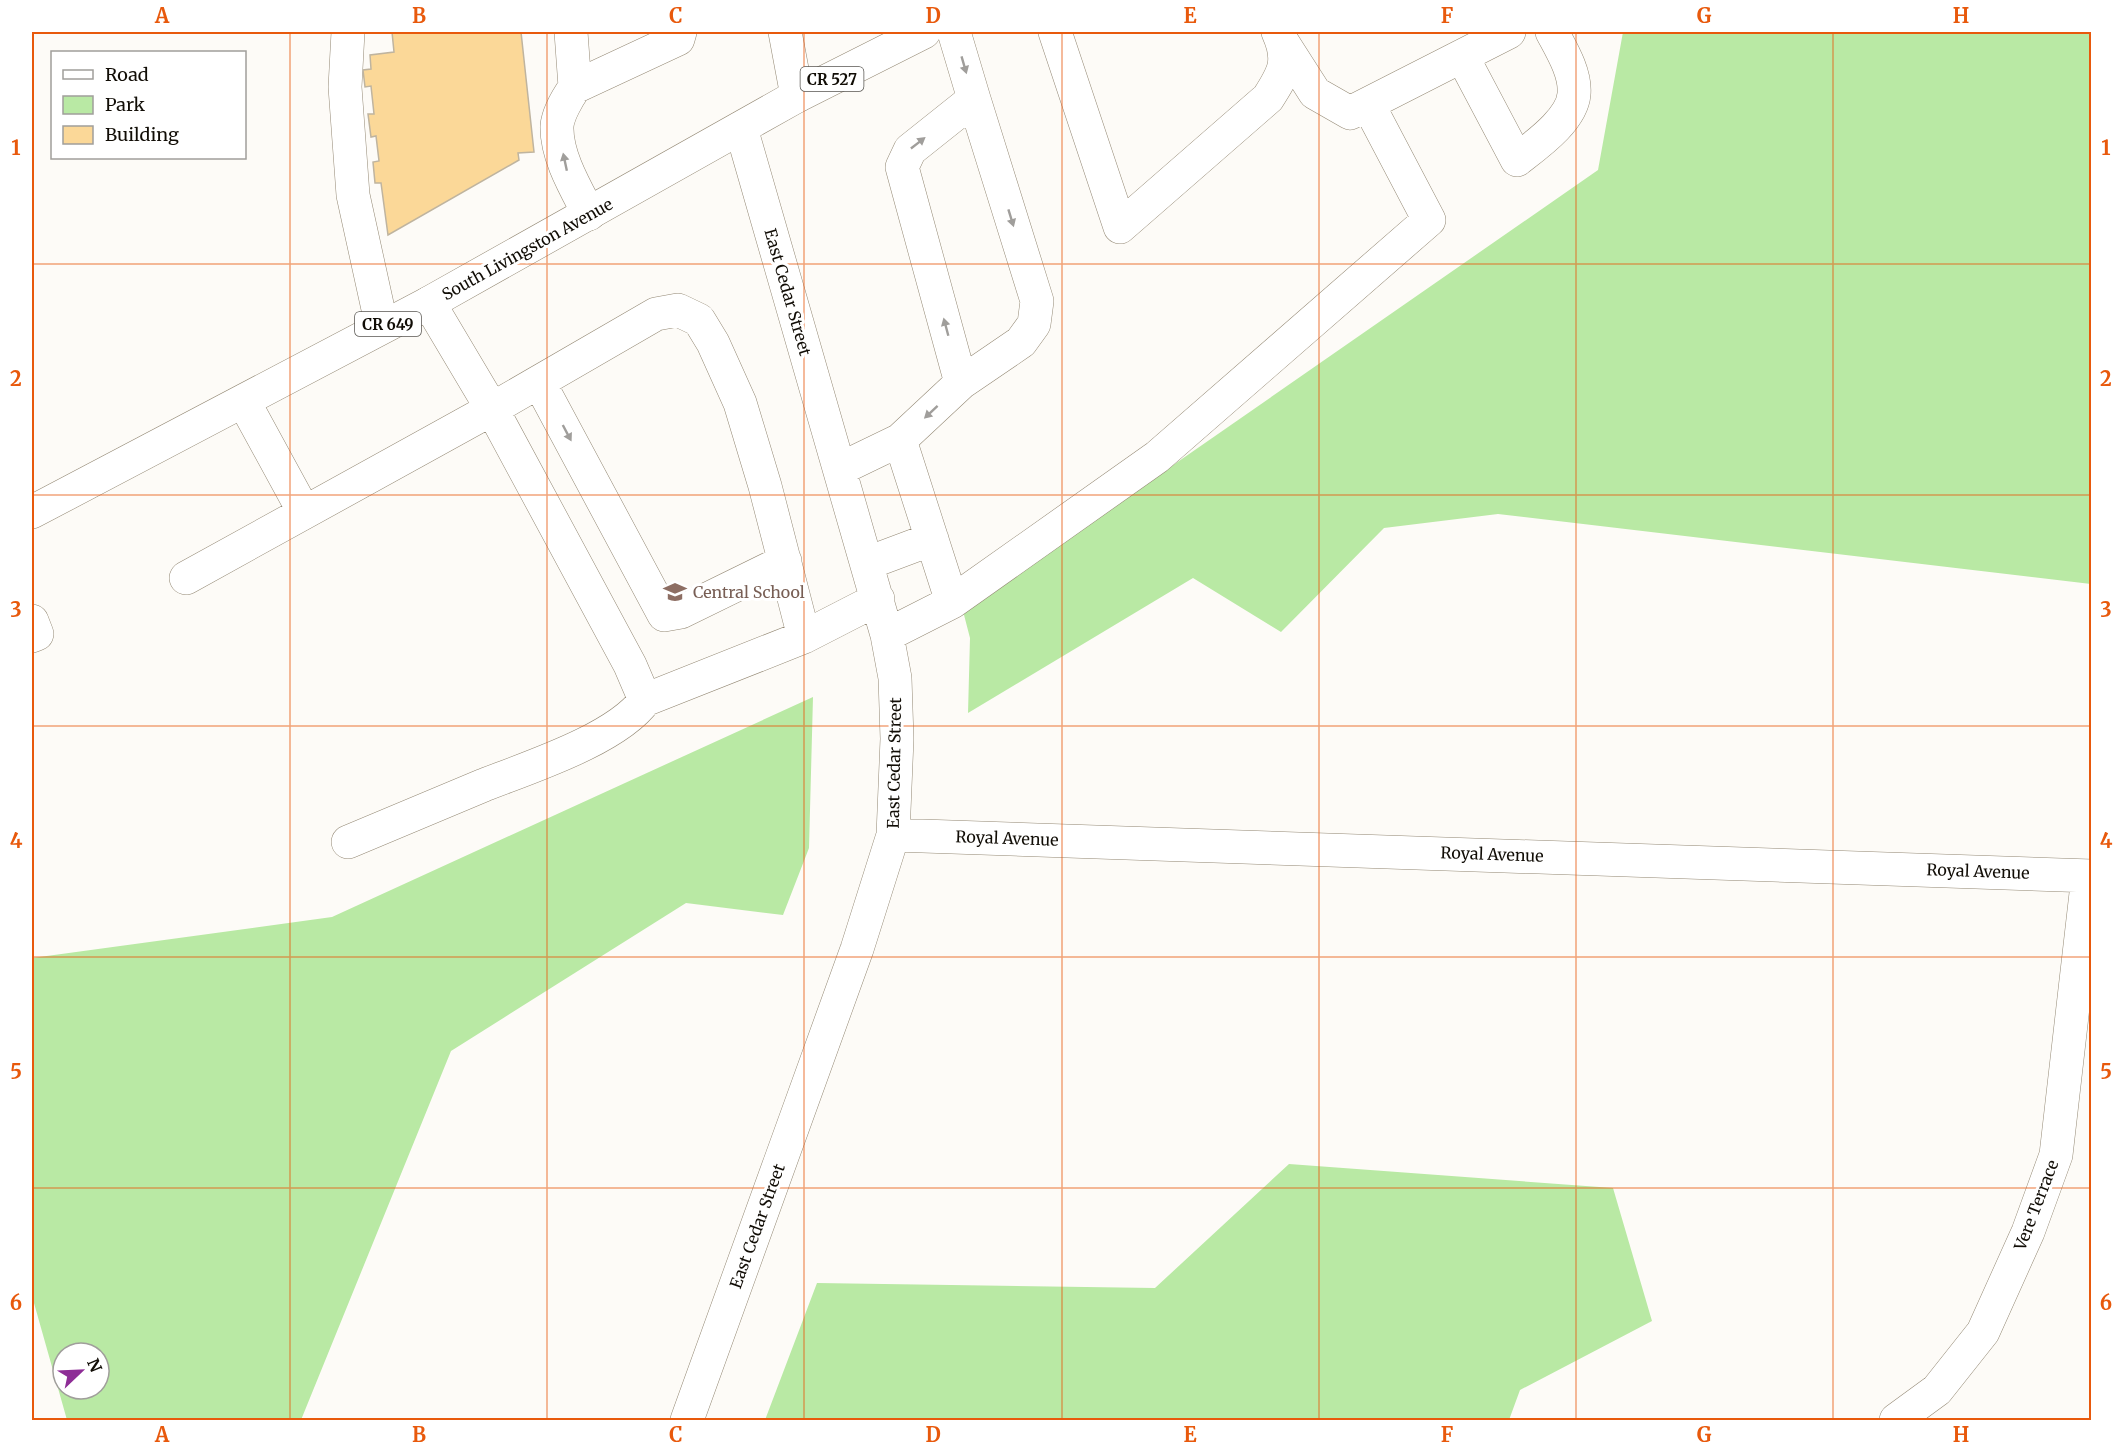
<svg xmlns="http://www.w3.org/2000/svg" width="2123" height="1452" viewBox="0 0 2123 1452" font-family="Merriweather,serif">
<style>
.green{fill:#b9e9a4;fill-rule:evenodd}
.building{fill:#fbd898;stroke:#bfb49f;stroke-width:1.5}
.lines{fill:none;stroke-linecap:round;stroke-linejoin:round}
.minor-casing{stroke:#948975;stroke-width:34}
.major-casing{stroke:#948975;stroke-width:34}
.minor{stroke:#fff;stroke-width:33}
.major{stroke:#fff;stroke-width:33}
.oneway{fill:#a09e9b}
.grid{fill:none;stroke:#e8590c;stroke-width:1.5;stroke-opacity:0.55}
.labels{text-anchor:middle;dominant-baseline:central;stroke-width:6;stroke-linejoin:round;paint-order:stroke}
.shield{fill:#fff;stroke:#585651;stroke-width:1.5}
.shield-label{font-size:15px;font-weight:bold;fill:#110d06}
.street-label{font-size:16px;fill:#110d06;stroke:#fff}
.education-label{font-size:16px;fill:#785e54;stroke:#fff;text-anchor:start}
.neatline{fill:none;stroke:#e8590c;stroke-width:2}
.grid-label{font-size:20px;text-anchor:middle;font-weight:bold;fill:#e8590c}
</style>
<rect width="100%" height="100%" fill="#fdfbf7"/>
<path class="green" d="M1623,32h468v552l-593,-70 -114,14 -103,104 -88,-54 -225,135 2,-75 -7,-27 635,-441z
M813,697l-4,151 -26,67 -97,-12 -235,148 -150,369h-234l-35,-124v-338l300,-41zM63,1353h36v36h-36z
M1289,1164l324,24 39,133 -132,69 -11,30h-744l52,-137 338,5z"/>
<path class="building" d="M385,32h136l13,120 -16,1 1,7 -131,75 -7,-52h-6l-2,-21 6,-1 -3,-25 -5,1 -3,-23h6l-3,-28 -6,1 -2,-17 8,-1 -1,-14 24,-3 -2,-20z"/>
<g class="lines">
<g class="minor-casing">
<path id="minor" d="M348,32l-3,55 8,108 29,132
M571,32l4,55
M785,32l12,64
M954,32l20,67
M1055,32l65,195 148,-129c16,-25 23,-37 10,-66
M1283,43l32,50 35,20 159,-81
M1462,56l55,104c19,-15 55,-40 57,-66 2,-21 -13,-45 -22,-62
M589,214c-13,-25 -33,-58 -32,-88 1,-12 11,-29 18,-39l103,-48 2,-7
M429,303l63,106 138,256 15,35
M539,382l125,233 17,-3 104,-51
M244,402l60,110
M900,440l52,162 205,-145 272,-237 -61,-116
M840,469l60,-29 61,-57 60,-41 13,-18 3,-23 -63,-202 -64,51 -8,17 59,216
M868,563l64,-24
M186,578l306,-169 164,-95 22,-4 21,10 14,23 27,60 25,83 39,151
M32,621l5,13 -5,2
M887,635l65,-33
M893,835l1199,41
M348,842c45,-19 91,-38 136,-57 46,-18 133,-46 161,-85l159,-63 74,-38
M687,1420l170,-471 36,-114 4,-96 -2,-61 -8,-43 -146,-507
M1896,1420l41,-30 46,-58 45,-100 28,-77 32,-279"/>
</g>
<g class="major-casing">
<path id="major" d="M32,512l397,-209 368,-207 127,-64"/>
</g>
<use href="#minor" class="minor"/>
<use href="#major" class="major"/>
</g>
<defs><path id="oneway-solid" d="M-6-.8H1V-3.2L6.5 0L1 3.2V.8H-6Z" transform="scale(1.5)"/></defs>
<g class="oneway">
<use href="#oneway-solid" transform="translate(964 65) rotate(74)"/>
<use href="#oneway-solid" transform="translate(918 143) rotate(-38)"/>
<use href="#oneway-solid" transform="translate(565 162) rotate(-102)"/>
<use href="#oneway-solid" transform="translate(1011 218) rotate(73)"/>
<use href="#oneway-solid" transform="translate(946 327) rotate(-105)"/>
<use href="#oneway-solid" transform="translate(931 412) rotate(137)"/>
<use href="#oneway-solid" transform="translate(567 433) rotate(62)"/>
</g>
<path class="grid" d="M290,32v1388M547,32v1388M804,32v1388M1062,32v1388M1319,32v1388M1576,32v1388M1833,32v1388M32,264h2060M32,495h2060M32,726h2060M32,957h2060M32,1188h2060"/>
<defs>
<g id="school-bare" transform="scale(1.8)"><path d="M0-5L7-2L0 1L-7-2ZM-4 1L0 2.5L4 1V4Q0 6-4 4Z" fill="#8d6e63" stroke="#fff" stroke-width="2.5" paint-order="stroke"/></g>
</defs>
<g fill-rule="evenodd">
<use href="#school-bare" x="675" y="592"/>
</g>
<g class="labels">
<g class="shield">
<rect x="800.5" y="67" width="63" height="24" rx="4.5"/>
<rect x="355" y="312" width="66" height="24" rx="4.5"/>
</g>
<g class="shield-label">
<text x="832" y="79">CR 527</text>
<text x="388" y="324">CR 649</text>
</g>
<g class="street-label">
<text transform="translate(527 249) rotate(-29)">South Livingston Avenue</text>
<text transform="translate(788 292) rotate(74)">East Cedar Street</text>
<text transform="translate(894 763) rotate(-89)">East Cedar Street</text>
<text transform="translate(1007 838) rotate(2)">Royal Avenue</text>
<text transform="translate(1492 854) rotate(2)">Royal Avenue</text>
<text transform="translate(1978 871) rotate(2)">Royal Avenue</text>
<text transform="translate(2036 1205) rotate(-69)">Vere Terrace</text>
<text transform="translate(757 1226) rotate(-70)">East Cedar Street</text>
</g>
<g class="education-label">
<text x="693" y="592">Central School</text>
</g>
</g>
<rect width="2123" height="1452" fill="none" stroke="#ffffff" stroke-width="66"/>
<rect x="51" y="51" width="195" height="108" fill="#ffffff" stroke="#a09e9b" stroke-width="1.5"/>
<rect x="63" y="70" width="30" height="9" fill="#ffffff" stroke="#a09e9b" stroke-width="1.5"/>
<text x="105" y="81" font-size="18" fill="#110d06">Road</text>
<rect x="63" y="96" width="30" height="18" fill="#b9e9a4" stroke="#a09e9b" stroke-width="1.5"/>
<text x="105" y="111" font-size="18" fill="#110d06">Park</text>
<rect x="63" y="126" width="30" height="18" fill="#fbd898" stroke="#a09e9b" stroke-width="1.5"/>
<text x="105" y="141" font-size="18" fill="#110d06">Building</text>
<g transform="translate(81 1371) rotate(67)"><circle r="28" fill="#ffffff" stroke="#a09e9b" stroke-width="1.5"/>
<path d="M0-4.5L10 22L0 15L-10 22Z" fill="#8e2d96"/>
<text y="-9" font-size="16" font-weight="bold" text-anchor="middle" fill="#110d06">N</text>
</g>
<rect x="33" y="33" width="2057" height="1386" class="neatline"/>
<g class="grid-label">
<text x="162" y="23">A</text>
<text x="419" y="23">B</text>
<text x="676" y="23">C</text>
<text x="933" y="23">D</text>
<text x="1190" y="23">E</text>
<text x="1447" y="23">F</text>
<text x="1704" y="23">G</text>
<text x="1961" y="23">H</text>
<text x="16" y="155">1</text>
<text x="2106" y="155">1</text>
<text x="16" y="386">2</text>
<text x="2106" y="386">2</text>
<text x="16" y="617">3</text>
<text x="2106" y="617">3</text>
<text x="16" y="848">4</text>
<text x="2106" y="848">4</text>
<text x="16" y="1079">5</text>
<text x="2106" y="1079">5</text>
<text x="16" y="1310">6</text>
<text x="2106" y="1310">6</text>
<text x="162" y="1442">A</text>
<text x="419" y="1442">B</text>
<text x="676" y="1442">C</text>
<text x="933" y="1442">D</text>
<text x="1190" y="1442">E</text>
<text x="1447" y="1442">F</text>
<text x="1704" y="1442">G</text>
<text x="1961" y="1442">H</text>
</g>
</svg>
